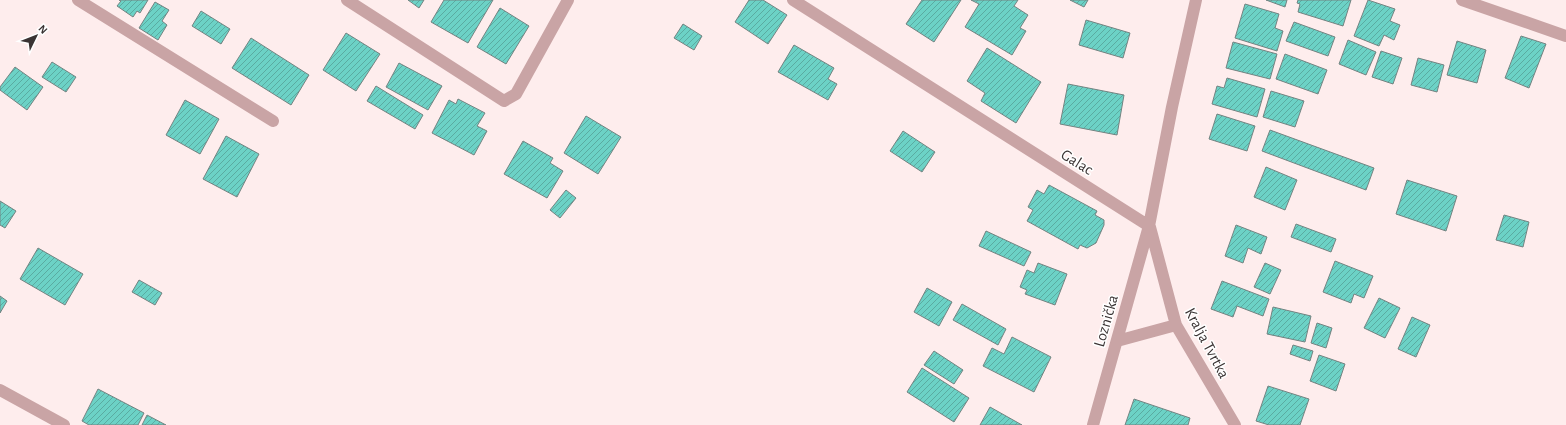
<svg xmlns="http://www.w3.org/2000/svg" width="1566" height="425" viewBox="0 0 1566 425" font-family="'Alegreya Sans',sans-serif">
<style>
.building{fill:url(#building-hatch);stroke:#738381}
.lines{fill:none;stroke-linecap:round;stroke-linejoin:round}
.minor{stroke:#c9a4a5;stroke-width:12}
.labels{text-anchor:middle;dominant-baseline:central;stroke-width:3;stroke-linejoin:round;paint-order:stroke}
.street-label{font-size:16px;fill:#3a3333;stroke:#fff}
</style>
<defs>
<pattern id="building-hatch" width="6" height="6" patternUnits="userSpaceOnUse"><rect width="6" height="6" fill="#6cd2c6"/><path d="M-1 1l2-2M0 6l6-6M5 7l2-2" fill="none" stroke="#5aaba1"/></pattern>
</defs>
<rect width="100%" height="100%" fill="#feeded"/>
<path class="building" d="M119,0h29l-8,13 -3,-2 -4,6 -16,-11 4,-5z
M408,0h16l-5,8z
M444,0h49l-25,43 -37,-21z
M749,0h14l24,15 -19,29 -33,-22z
M922,0h39l-27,42 -28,-18z
M971,0h47l-4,6 14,9 -8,13 6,3 -14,24 -47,-28 14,-23z
M1070,0h18l-4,7z
M1266,0h21l-2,7z
M1298,0h53l-8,26 -45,-14 2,-8 -3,-1z
M1368,0l27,9 -5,12 10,4 -6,15 -10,-5 -5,11 -25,-10z
M155,2l14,8 -7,11 5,4 -9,15 -19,-12z
M1245,4l34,10 -4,14 8,3 -6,20 -42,-13z
M500,8l29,18 -23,38 -29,-17z
M201,11l29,18 -9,15 -29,-18z
M1086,20l44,13 -7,25 -44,-13z
M1294,22l41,15 -7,19 -42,-15z
M683,24l19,12 -8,14 -20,-12z
M346,33l34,21 -24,37 -33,-21z
M1521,36l25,8 -17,44 -24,-10z
M251,38l58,37 -18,30 -59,-37z
M1348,40l28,12 -10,23 -27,-11z
M1457,41l29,9 -9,33 -30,-8z
M1233,42l44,12 -7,25 -44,-11z
M794,45l40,23 -6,11 9,5 -9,16 -50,-28z
M987,48l54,34 -25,41 -35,-22 4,-8 -18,-12z
M1381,51l21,7 -9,26 -21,-7z
M1285,54l42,16 -9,24 -42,-15z
M1418,58l26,7 -7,27 -26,-7z
M52,62l24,15 -10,15 -24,-15z
M399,63l43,23 -14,24 -42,-23z
M15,67l28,20 -16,23 -27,-20v-3z
M1227,78l38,11 -8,28 -45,-13 5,-18 7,2z
M1068,84l56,11 -7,40 -57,-11z
M376,86l47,29 -8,14 -48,-28z
M1271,91l33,10 -9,26 -32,-10z
M458,99l27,14 -8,13 10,5 -13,24 -42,-22 17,-33 7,4z
M185,100l34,19 -19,35 -34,-19z
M1217,114l38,12 -8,25 -38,-12z
M586,116l35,21 -23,37 -34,-21z
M1270,130l104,38 -8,22 -104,-39z
M903,131l32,21 -13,20 -32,-21z
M226,136l33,18 -22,43 -34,-18z
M523,141l30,17 -3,5 13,8 -16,27 -43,-24z
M1266,167l31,13 -12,30 -31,-13z
M1407,180l50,16 -11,35 -50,-17z
M1049,185l48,26 -2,4 9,5v5l-8,18 -9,5 -7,-3 -2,4 -51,-28 6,-11 -5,-3 9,-17 7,4z
M566,190l10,8 -16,20 -10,-8z
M0,201l16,10 -11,17 -5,-3z
M1504,215l25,7 -6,25 -27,-7z
M1296,224l40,15 -5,13 -40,-15z
M1236,225l31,12 -6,17 -13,-6 -5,15 -18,-7z
M986,231l45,21 -7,14 -45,-20z
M38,248l45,26 -18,31 -45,-26z
M1335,261l38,15 -9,22 -10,-4 -3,9 -28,-11z
M1038,263l29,11 -12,31 -30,-11 2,-4 -7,-3 7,-17 7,3z
M1265,263l16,7 -11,24 -16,-7z
M139,280l23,13 -7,12 -23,-13z
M1222,281l47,18 -6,17 -26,-10 -4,11 -22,-8z
M927,288l25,14 -13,24 -25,-14z
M0,296l7,5 -7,12z
M1379,298l21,10 -15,30 -21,-10z
M962,304l44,25 -8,16 -45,-25z
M1273,307l38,9 -6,26 -38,-8z
M1412,317l18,8 -14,32 -18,-8z
M1317,323l15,5 -6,20 -15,-5z
M1012,337l39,20 -17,35 -51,-26 9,-18 12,6z
M1293,345l20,6 -3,10 -20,-7z
M934,351l29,19 -9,14 -30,-19z
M1319,355l26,9 -9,27 -26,-10z
M922,368l47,30 -15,24 -47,-30z
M1268,386l41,13 -9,26h-31l-13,-4z
M98,389l46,24 -6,12h-49l-7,-4z
M1134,399l56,19 -2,7h-63z
M990,407l32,18h-42z
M147,415l19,10h-24z"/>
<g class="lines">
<path class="minor" d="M78,0l195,121
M347,0l157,101 12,-7 52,-94
M793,0l356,226
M1462,0l104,36
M1150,227l26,98 59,100
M1117,341l59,-16
M0,390l64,35
M1093,425l56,-199 23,-119 24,-107"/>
</g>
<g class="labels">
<g class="street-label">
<text transform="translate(1077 162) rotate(32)">Galac</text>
<text transform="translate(1106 321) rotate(-74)">Loznička</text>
<text transform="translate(1207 343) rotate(62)">Kralja Tvrtka</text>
</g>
</g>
<g transform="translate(36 36) rotate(47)" stroke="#ffffff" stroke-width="3" paint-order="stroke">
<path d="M0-3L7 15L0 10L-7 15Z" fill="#3a3333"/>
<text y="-6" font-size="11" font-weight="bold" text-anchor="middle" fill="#3a3333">N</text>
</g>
</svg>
